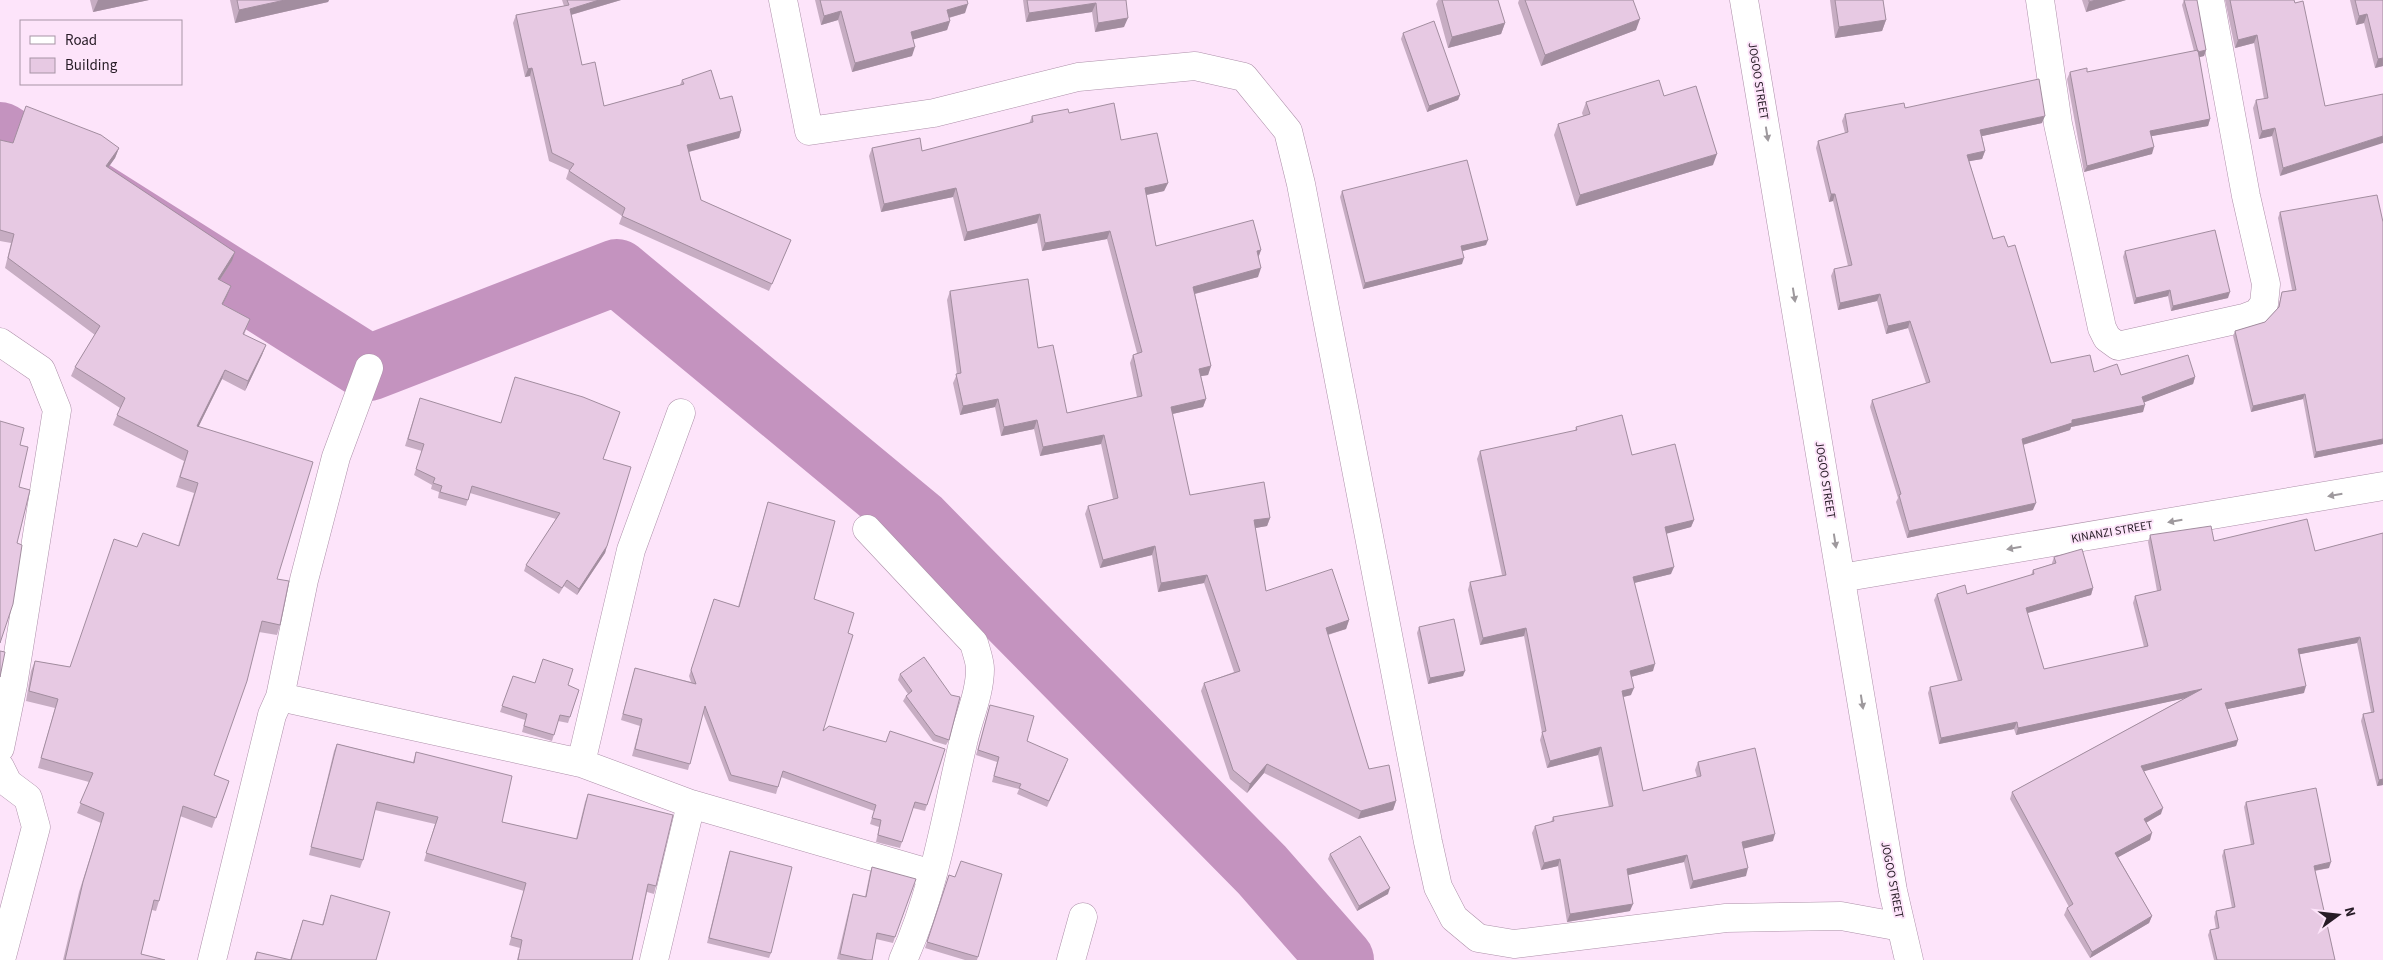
<svg xmlns="http://www.w3.org/2000/svg" width="2383" height="960" viewBox="0 0 2383 960" font-family="'Source Sans 3',sans-serif">
<style>
.lines{fill:none;stroke-linecap:round;stroke-linejoin:round}
.river{stroke:#c493bf;stroke-width:66}
.street-casing{stroke:#ad90a9;stroke-width:29}
.street{stroke:#fff;stroke-width:28}
.wall{fill:#c7adc3}
.shaded-wall{fill:#a28d9f}
.building{fill:#e7c9e3;stroke:#a28d9f}
.oneway{fill:#9e999d}
.labels{text-anchor:middle;dominant-baseline:central;stroke-width:4;stroke-linejoin:round;paint-order:stroke}
.street-label{font-size:12px;fill:#271c26;stroke:#fde4fa}
</style>
<rect width="100%" height="100%" fill="#fde4fa"/>
<g class="lines">
<path class="river" d="M0,135l369,233 248,-96 302,250 343,348 79,90"/>
<g class="street-casing">
<path id="street" d="M783,0l26,131 125,-18 144,-36 117,-11 49,11 44,54 13,53 127,658 10,45 16,31 24,20 36,6 212,-26 115,-2 60,11
M1744,0l149,891 16,69
M2040,0l18,124 44,204 5,10 11,8 126,-28 13,-5 7,-9 2,-20 -20,-88 -36,-196
M0,342l41,28 16,40 -44,275 -13,63
M867,529l107,114c2,8 6,18 6,26 0,25 -12,50 -17,74 -17,72 -29,149 -60,217
M1841,578l542,-92
M280,697l24,-117 32,-123 33,-89
M581,763l50,-213 50,-137
M0,767l8,16 20,15 8,29 -35,133
M212,960l60,-245 8,-18 301,66 110,41 241,70
M654,960l37,-156
M1071,960l12,-43"/>
</g>
<use href="#street" class="street"/>
</g>
<path class="wall" d="M90,0h59l-56,12z
M230,0h99l-1,2 -93,21z
M562,0h59l-50,15 11,50 22,41 76,-21 2,-5 38,19 21,32 -2,7 -50,14 12,48 90,40 -22,51 -150,-67 3,-8 -56,-37 3,-9 -20,-9 -19,-85 -5,1 -12,-54 3,-8 48,-9z
M815,0h152l-2,13 -16,5 1,3 -3,9 -34,9 -1,17 -60,16 -14,-52 -17,5z
M1023,0h103l-2,27 -29,5 -3,-20 -66,10z
M1438,0h60l7,23 -4,11 -53,14 -12,-44z
M1519,0h114l3,30 -95,36 -23,-63z
M1830,0h53l3,20 -4,11 -47,7z
M2082,0h44l-40,12z
M2184,0l22,50 -2,6 -5,1 11,62 -2,7 -57,10 1,18 -68,18 -17,-93 3,-7h17l107,-21 -12,-46z
M2225,0h69l31,106 -45,70 -8,-40 -13,3 -6,-31 3,-8 8,-1 -10,-56 -19,5z
M2350,0h33v66l-8,2 -11,-45 -8,2z
M1403,33l57,62 -2,5 -31,12 -26,-73z
M1664,96l49,69 -137,41 -22,-71 4,-11 25,-8 -1,-3 4,-11z
M1905,108l137,15 -60,13 3,15 -3,8 -13,2 24,78 15,8 43,116 43,9 27,3 74,2 -2,7 -49,18 -1,10 -72,15 -1,3 -47,15 10,65 -126,28 -11,-36 2,-4 -28,-91 2,-7 54,-17 -18,-55 -22,6 -9,-33 -39,9 -7,-34 3,-7 14,-3 -15,-65 -4,1 -13,-54 2,-7 27,-8 -3,-12 3,-7z
M1069,113l52,27 47,43 -4,8 -18,4 10,51 105,4 -3,8v19l-63,17 16,72 -3,9 -7,1 5,23 -3,8 -31,7 18,81 80,23 -3,8 -12,2 11,63 83,29 -3,9 -18,6 41,134 27,32 -3,9 -35,9 -94,-46 -17,20 -17,-14 -29,-88 3,-8 30,-11 -30,-89 -46,9 -6,-37 -52,13 -15,-54 3,-8 25,-7 -12,-55 -61,12 -6,-27 -33,7 -6,-29 -35,8 -7,-32 4,-9 -10,-74 3,-9 88,57 29,65 70,-16 -7,-34 3,-8 4,-2 -30,-114 -65,12 -5,-28 -73,18 -11,-44 -72,15 -12,-56 3,-8 50,3 107,-27 3,-8z
M0,140l13,3 106,5 -4,10 -7,10 124,93 -12,19 11,6 -8,18 27,15 -6,16 22,10 -4,10 -17,36 -23,-12 -24,48 79,152 3,46 -3,10 -18,-3 -45,143 15,6 -17,47 -32,-12 -21,85 -3,10 -4,-1 -11,44 24,6h-102l16,-68 22,-69 -24,-10 12,-31 -51,-14 17,-60 -29,-7 5,-30 4,-10 35,6 67,-120 41,-1 16,-53 -18,-6 8,-26 -71,-36 7,-17 -49,-32 4,-9 20,-32 -90,-67 6,-25 -11,-2z
M1342,191l144,54 -24,6v13l-99,25 -23,-92z
M2280,212l103,232 -69,14 -11,-59 -52,13 -18,-76 2,-5 30,-9 13,-14 4,-16 10,-2 -14,-72z
M2125,251l103,47 -57,13 -3,-15 -34,8 -11,-47z
M418,404l185,55 4,87 -2,7 -28,42 -13,-9 -5,8 -35,-23 2,-6 30,-46 -86,-26 -4,13 -28,-8 1,-6 -8,-3 1,-4 -18,-10 8,-24 -17,-5z
M1576,427l56,28 62,65 -3,7 -25,6 5,41 -37,9 19,88 -22,6v18l-8,2 20,94 54,-14 -2,-7 3,-8 75,79 -29,7 2,28 -56,13 -6,-27 -56,13 2,36 -63,11 -9,-56 -17,4 -9,-37 3,-7 16,-4 2,-5 56,-10 -11,-52 -51,13 -7,-28 2,-7 -18,-97 -44,9 -12,-55 2,-8 32,-7 -25,-116 3,-8 95,-20z
M768,502l46,97 34,34 -25,98 104,74 -2,6 -12,-3 -13,40 -24,-6 3,-15 -9,-3 4,-13 -93,-34 -5,17 -47,-13 -26,-68 -15,57 -56,-14 8,-30 -19,-6 14,-52 56,14 -2,-6 25,-77 24,8z
M2383,533v252l-6,1 -16,-65 2,-7 8,-2 -14,-69 -57,11 4,39 -77,16 11,31 -2,6 -93,25 18,43 -15,9 4,17 -32,17 34,59 -3,7 -59,35 -26,-43 3,-7 2,-1 -59,-108 2,-7 173,-94 -169,37 -2,-6 -75,15 -11,-51 2,-6 28,-6 -24,-81 3,-6h30l64,-19 2,-5 19,-6v-1l2,-6 39,31 -2,7 -64,18 17,56 100,-22 -11,-44 2,-7 22,-5 -9,-49 2,-7 165,16z
M1419,627l44,49 -35,8 -11,-51z
M900,674l49,66 -3,5 -13,-4 -30,-40 3,-5 2,-2 -10,-14z
M513,676l22,7 33,2 11,5 -11,33 -10,-2 -6,20 -30,-9 3,-12 -25,-8z
M990,705l37,36 39,24 -19,42 -30,-13 2,-5 -27,-7 5,-20 -21,-7z
M337,744l76,18 3,-10 86,70 74,17 9,-37 3,-8 68,92 -2,8 -7,-2 -15,68h-115l3,-12 -11,-3 15,-54 -100,-30 11,-37 -60,-14 -12,50 -3,8 -51,-13 25,-104z
M2246,802l83,66 -14,3 20,89h-121l-6,-25 2,-5 6,-1 -2,-12 2,-6 16,-3 -10,-52 2,-6 27,-5 -7,-38z
M730,851l41,102 -2,5 -62,-15 21,-86z
M1330,854l58,40 -31,17 -29,-52z
M872,867l23,70 -2,6 -17,-4 -4,21h-31l-4,-1 14,-59 2,-6 12,3 5,-25z
M1002,874l-25,86h-12l-40,-12 24,-73 6,2z
M331,895l45,65h-122l3,-8 33,8 13,-40 19,5z"/>
<path class="shaded-wall" d="M98,0h51l-56,12z
M285,0h44l-1,2 -93,21 4,-13z
M599,0h22l-54,16 3,-7z
M2096,0h30l-40,12 3,-10z
M1096,3l-4,9 -66,10 3,-9z
M968,4l-3,9 -21,6 3,-9z
M841,11l-3,9 -17,5 3,-9z
M2367,14l-3,9 -8,2 3,-9z
M1128,18l-4,9 -29,5 3,-9z
M1640,19l-4,11 -95,36 4,-11z
M1886,20l-4,11 -47,7 4,-11z
M950,21l-3,9 -39,11 3,-9z
M1505,23l-4,11 -53,14 4,-11z
M2257,35l-3,8 -19,5 3,-8z
M915,47l-3,9 -60,16 3,-9z
M2206,50l-2,6 -8,2 2,-6z
M2383,58v8l-8,2 3,-9z
M532,68l-2,8 -5,1 3,-8z
M1460,95l-2,5 -31,12 2,-6z
M2045,116l-3,7 -64,14 2,-7z
M2210,119l-2,7 -61,11 3,-6z
M2275,128l-3,8 -13,3 3,-8z
M741,131l-2,7 -55,15 3,-8z
M2383,136v7l-103,33 3,-8z
M2154,147l-2,7 -68,18 3,-6z
M119,148l-4,10 -13,18 4,-10z
M1985,151l-3,8 -17,3 2,-7z
M1717,154l-4,11 -137,41 4,-11z
M1168,183l-4,8 -22,5 3,-8z
M956,188l-3,9 -72,15 3,-8z
M1831,194h4l-2,7 -4,1z
M1040,214l-3,9 -73,18 3,-9z
M1110,231l-3,8 -65,12 3,-8z
M1488,240l-2,5 -27,7 2,-6z
M1261,250l-3,8 -1,-7z
M235,252l-3,9 -18,28 4,-10z
M1464,258l-2,6 -99,25 2,-6z
M1261,268l-3,9 -68,18 3,-8z
M231,286l-4,10 -9,18 4,-10z
M2170,290l-2,6 -34,8 2,-6z
M2230,292l-2,6 -57,13 2,-5z
M1880,294l-3,7 -39,9 2,-7z
M1910,321l-2,7 -22,6 2,-8z
M266,345l-4,10 -17,36 3,-10z
M1211,366l-3,9 -12,2 3,-8z
M225,370l-3,9 -28,57 3,-10z
M2195,377l-2,7 -53,20 2,-7z
M2305,394l-2,5 -52,13 2,-6z
M998,399l-3,8 -35,8 3,-9z
M1206,399l-3,8 -35,8 3,-8z
M2145,405l-2,7 -72,15 -1,3 -51,16 3,-7 50,-19z
M1037,420l-3,9 -33,7 3,-9z
M1104,435l-3,9 -61,12 3,-9z
M2383,439v5l-69,14 2,-6z
M2036,503l-3,7 -126,28 2,-7z
M1270,518l-3,8 -17,3 4,-9z
M1694,520l-3,7 -29,8 3,-8z
M607,546l-2,7 -28,42 2,-6z
M1155,546l-3,9 -52,13 3,-8z
M1674,567l-3,7 -41,10 3,-7z
M1207,575l-3,8 -46,9 3,-9z
M2093,588l-2,7 -67,19 2,-6z
M1349,620l-3,9 -23,7 3,-8z
M1526,628l-2,8 -44,9 3,-7z
M2360,637l-3,6 -61,12 2,-6z
M1655,664l-2,7 -26,7 3,-7z
M1465,671l-2,5 -35,8 2,-6z
M2306,686l-2,7 -81,17 2,-7z
M1634,688l-3,7 -12,3 3,-7z
M2202,689l-2,6 -184,40 2,-7z
M2017,722l-3,7 -75,15 2,-6z
M2238,740l-2,6 -98,27 3,-7z
M1601,747l-3,8 -51,13 3,-7z
M1267,764l-3,9 -17,20 3,-9z
M2383,779v6l-6,1 2,-6z
M1396,801l-3,9 -35,9 3,-8z
M2163,808l-2,6 -19,11 2,-6z
M2152,833l-2,7 -37,20 2,-7z
M1775,834l-2,7 -34,9 3,-8z
M1687,855l-3,7 -60,14 3,-7z
M1560,859l-2,7 -17,4 3,-7z
M2331,862l-2,6 -17,3 2,-5z
M1748,868l-2,8 -56,13 3,-8z
M1390,888l-2,6 -31,17 2,-5z
M1633,904l-3,7 -63,11 3,-8z
M2152,916l-3,7 -59,35 2,-6z"/>
<path class="building" d="M237,0h48l-46,10z
M567,0h32l-29,9 12,56 13,-3 9,44 80,-22 -2,-4 29,-10 9,29 12,-3 9,35 -54,14 14,55 90,40 -19,44 -150,-68 3,-8 -56,-37 5,-7 -22,-11 -20,-85 -4,1 -12,-54 53,-10z
M820,0h147l1,4 -21,6 3,11 -39,11 4,15 -60,16 -14,-52 -17,5z
M1027,0h99l2,18 -30,5 -2,-20 -67,10z
M1442,0h56l7,23 -53,14z
M1525,0h108l7,19 -95,36z
M1835,0h48l3,20 -47,7z
M2089,0h7l-7,2z
M2184,0h13l9,50 -8,2z
M2230,0h64l1,3 8,-2 22,105 58,-12v42l-100,32 -8,-40 -13,3 -6,-31 12,-2 -11,-63 -19,5z
M2355,0h28v58l-5,1 -11,-45 -8,2z
M1434,21l26,74 -31,11 -26,-73z
M2198,50l12,69 -60,12 4,16 -67,19 -17,-94 17,-4v4z
M2039,79l6,37 -65,14 5,21 -18,4 26,84 11,-3 4,11 7,-2 36,118 39,-8 4,17 23,-8 4,11 67,-20 7,22 -53,20 3,8 -73,15v3l-50,16 14,64 -127,28 -10,-36 2,-1 -29,-94 58,-18 -20,-61 -22,5 -8,-32 -40,9 -6,-34 18,-4 -17,-71h-4l-13,-53 30,-9 -3,-18 59,-11 1,5z
M1659,80l5,16 32,-10 21,68 -137,41 -22,-71 32,-10 -4,-12z
M1114,103l7,37 36,-7 11,50 -23,5 11,58 97,-26 8,30 -4,1 4,17 -68,19 18,79 -12,3 7,30 -35,8 19,88 74,-13 6,36 -16,2 12,71 66,-22 17,51 -23,8 43,141 20,-4 7,36 -35,10 -94,-47 -17,20 -17,-14 -29,-87 36,-12 -33,-96 -46,8 -6,-37 -52,14 -15,-54 30,-8 -14,-63 -61,12 -6,-27 -33,7 -6,-28 -35,7 -7,-32 5,-1 -11,-82 78,-12 10,69 15,-3 14,68 75,-17 -9,-41 9,-3 -32,-121 -65,12 -5,-29 -73,18 -11,-44 -72,16 -12,-56 48,-10 2,13 111,-29 -1,-6 36,-7 1,4z
M26,106l75,29 18,13 -13,18 129,86 -17,27 13,7 -9,18 28,15 -7,15 23,11 -18,36 -23,-11 -28,56 116,36 -36,117 12,2 -9,44 -18,-4 -15,60 -33,94 15,6 -13,37 -33,-12 -24,95 -5,-1 -13,54 24,6h-100l18,-78 21,-69 -24,-10 13,-30 -52,-15 17,-59 -29,-8 6,-30 35,6 44,-128 23,8 6,-14 36,13 19,-63 -18,-6 8,-26 -71,-36 8,-17 -50,-31 25,-41 -92,-68 6,-24 -14,-4v-90l13,3z
M1467,160l21,80 -27,6 3,12 -99,25 -23,-92z
M2377,195l6,27v217l-67,13 -11,-58 -52,12 -18,-75 30,-9 14,-15 3,-15 14,-2 -16,-78z
M2215,230l15,62 -57,14 -3,-16 -34,8 -11,-47z
M515,377l68,20 37,15 -17,47 28,8 -24,79 -28,43 -12,-9 -5,8 -36,-23 34,-52 -88,-27 -4,14 -28,-8 2,-6 -9,-3 2,-5 -19,-9 8,-25 -16,-5 12,-41 81,25z
M1622,415l10,40 43,-11 19,76 -29,7 9,40 -41,10 22,87 -25,7 4,17 -12,3 21,100 58,-15 -3,-14 57,-14 20,86 -33,8 6,26 -55,13 -6,-26 -60,14 6,35 -63,10 -10,-55 -16,4 -9,-37 19,-5 -1,-4 60,-11 -12,-59 -51,14 -8,-29 4,-1 -20,-103 -43,10 -13,-56 36,-7 -26,-124 97,-21 -1,-3z
M0,421l24,7 -4,17 8,2 -9,40 11,3 -13,53 5,2 -9,59 -13,39z
M768,502l67,19 -21,78 40,14 -6,20 5,2 -30,96 6,-5 57,16 4,-11 55,18 -18,56 -12,-3 -13,40 -24,-7 3,-15 -9,-2 4,-13 -93,-34 -5,16 -47,-12 -26,-69 -15,58 -55,-15 7,-30 -19,-5 12,-46 61,16 -5,-14 23,-71 25,8z
M2307,519l8,32 68,-18v246l-4,1 -16,-66 11,-2 -14,-75 -62,12 8,37 -81,17 13,37 -97,26 22,42 -19,11 8,14 -37,20 37,63 -60,36 -25,-44 6,-4 -61,-112 190,-103 -184,39 -1,-6 -76,16 -11,-51 32,-7 -25,-86 28,-9 2,9 67,-20 -1,-4 23,-7 -2,-6 28,-8 11,39 -67,20 18,61 104,-23 -13,-50 26,-6 -11,-55 61,-9 3,15z
M1454,619l11,52 -35,7 -11,-51z
M0,651l5,1 -5,25z
M924,657l27,38 9,2 -11,43 -14,-5 -29,-39 6,-5 -12,-17z
M543,659l30,10 -5,16 11,5 -9,27 -10,-2 -6,20 -30,-9 3,-12 -25,-8 11,-30 22,7z
M990,705l44,11 -7,25 41,18 -19,42 -30,-13 2,-4 -27,-8 5,-19 -21,-7z
M337,744l77,19 2,-11 96,24 -10,46 75,17 11,-45 85,21 -17,71 -8,-2 -16,76h-114l4,-20 -11,-3 15,-54 -100,-30 12,-36 -61,-15 -14,58 -52,-13z
M2316,788l15,74 -17,4 21,94h-118l-7,-30 9,-2 -3,-17 19,-4 -11,-57 30,-6 -8,-42z
M1360,836l30,52 -31,18 -29,-52z
M730,851l62,16 -21,86 -62,-15z
M961,861l41,13 -24,83 -51,-15 22,-67 6,2z
M872,867l44,12 -21,58 -18,-4 -5,27h-5l-27,-6 13,-60 13,3z
M331,895l59,17 -14,48h-121l2,-8 34,8 12,-40 20,5z"/>
<defs><path id="oneway-solid" d="M-6-.8H1V-3.2L6.5 0L1 3.2V.8H-6Z" transform="scale(1.25)"/></defs>
<g class="oneway">
<use href="#oneway-solid" transform="translate(1767 134) rotate(81)"/>
<use href="#oneway-solid" transform="translate(1794 295) rotate(81)"/>
<use href="#oneway-solid" transform="translate(2335 495) rotate(170)"/>
<use href="#oneway-solid" transform="translate(2175 521) rotate(170)"/>
<use href="#oneway-solid" transform="translate(1835 541) rotate(81)"/>
<use href="#oneway-solid" transform="translate(2014 548) rotate(170)"/>
<use href="#oneway-solid" transform="translate(1862 702) rotate(81)"/>
</g>
<g class="labels">
<g class="street-label">
<text transform="translate(1758 81) rotate(81)">JOGOO STREET</text>
<text transform="translate(1825 480) rotate(81)">JOGOO STREET</text>
<text transform="translate(2112 532) rotate(-10)">KINANZI STREET</text>
<text transform="translate(1892 880) rotate(79)">JOGOO STREET</text>
</g>
</g>
<rect x="20" y="20" width="162" height="65" fill="#fde4fa" stroke="#a794a5"/>
<rect x="30" y="36" width="25" height="8" fill="#ffffff" stroke="#a794a5"/>
<text x="65" y="45" font-size="15" fill="#271c26">Road</text>
<rect x="30" y="58" width="25" height="15" fill="#e7c9e3" stroke="#a794a5"/>
<text x="65" y="70" font-size="15" fill="#271c26">Building</text>
<g transform="translate(2338 915) rotate(75)" stroke="#fde4fa" stroke-width="4" paint-order="stroke">
<path d="M0-4L9 19L0 12L-9 19Z" fill="#271c26"/>
<text y="-8" font-size="14" font-weight="bold" text-anchor="middle" fill="#271c26">N</text>
</g>
</svg>
